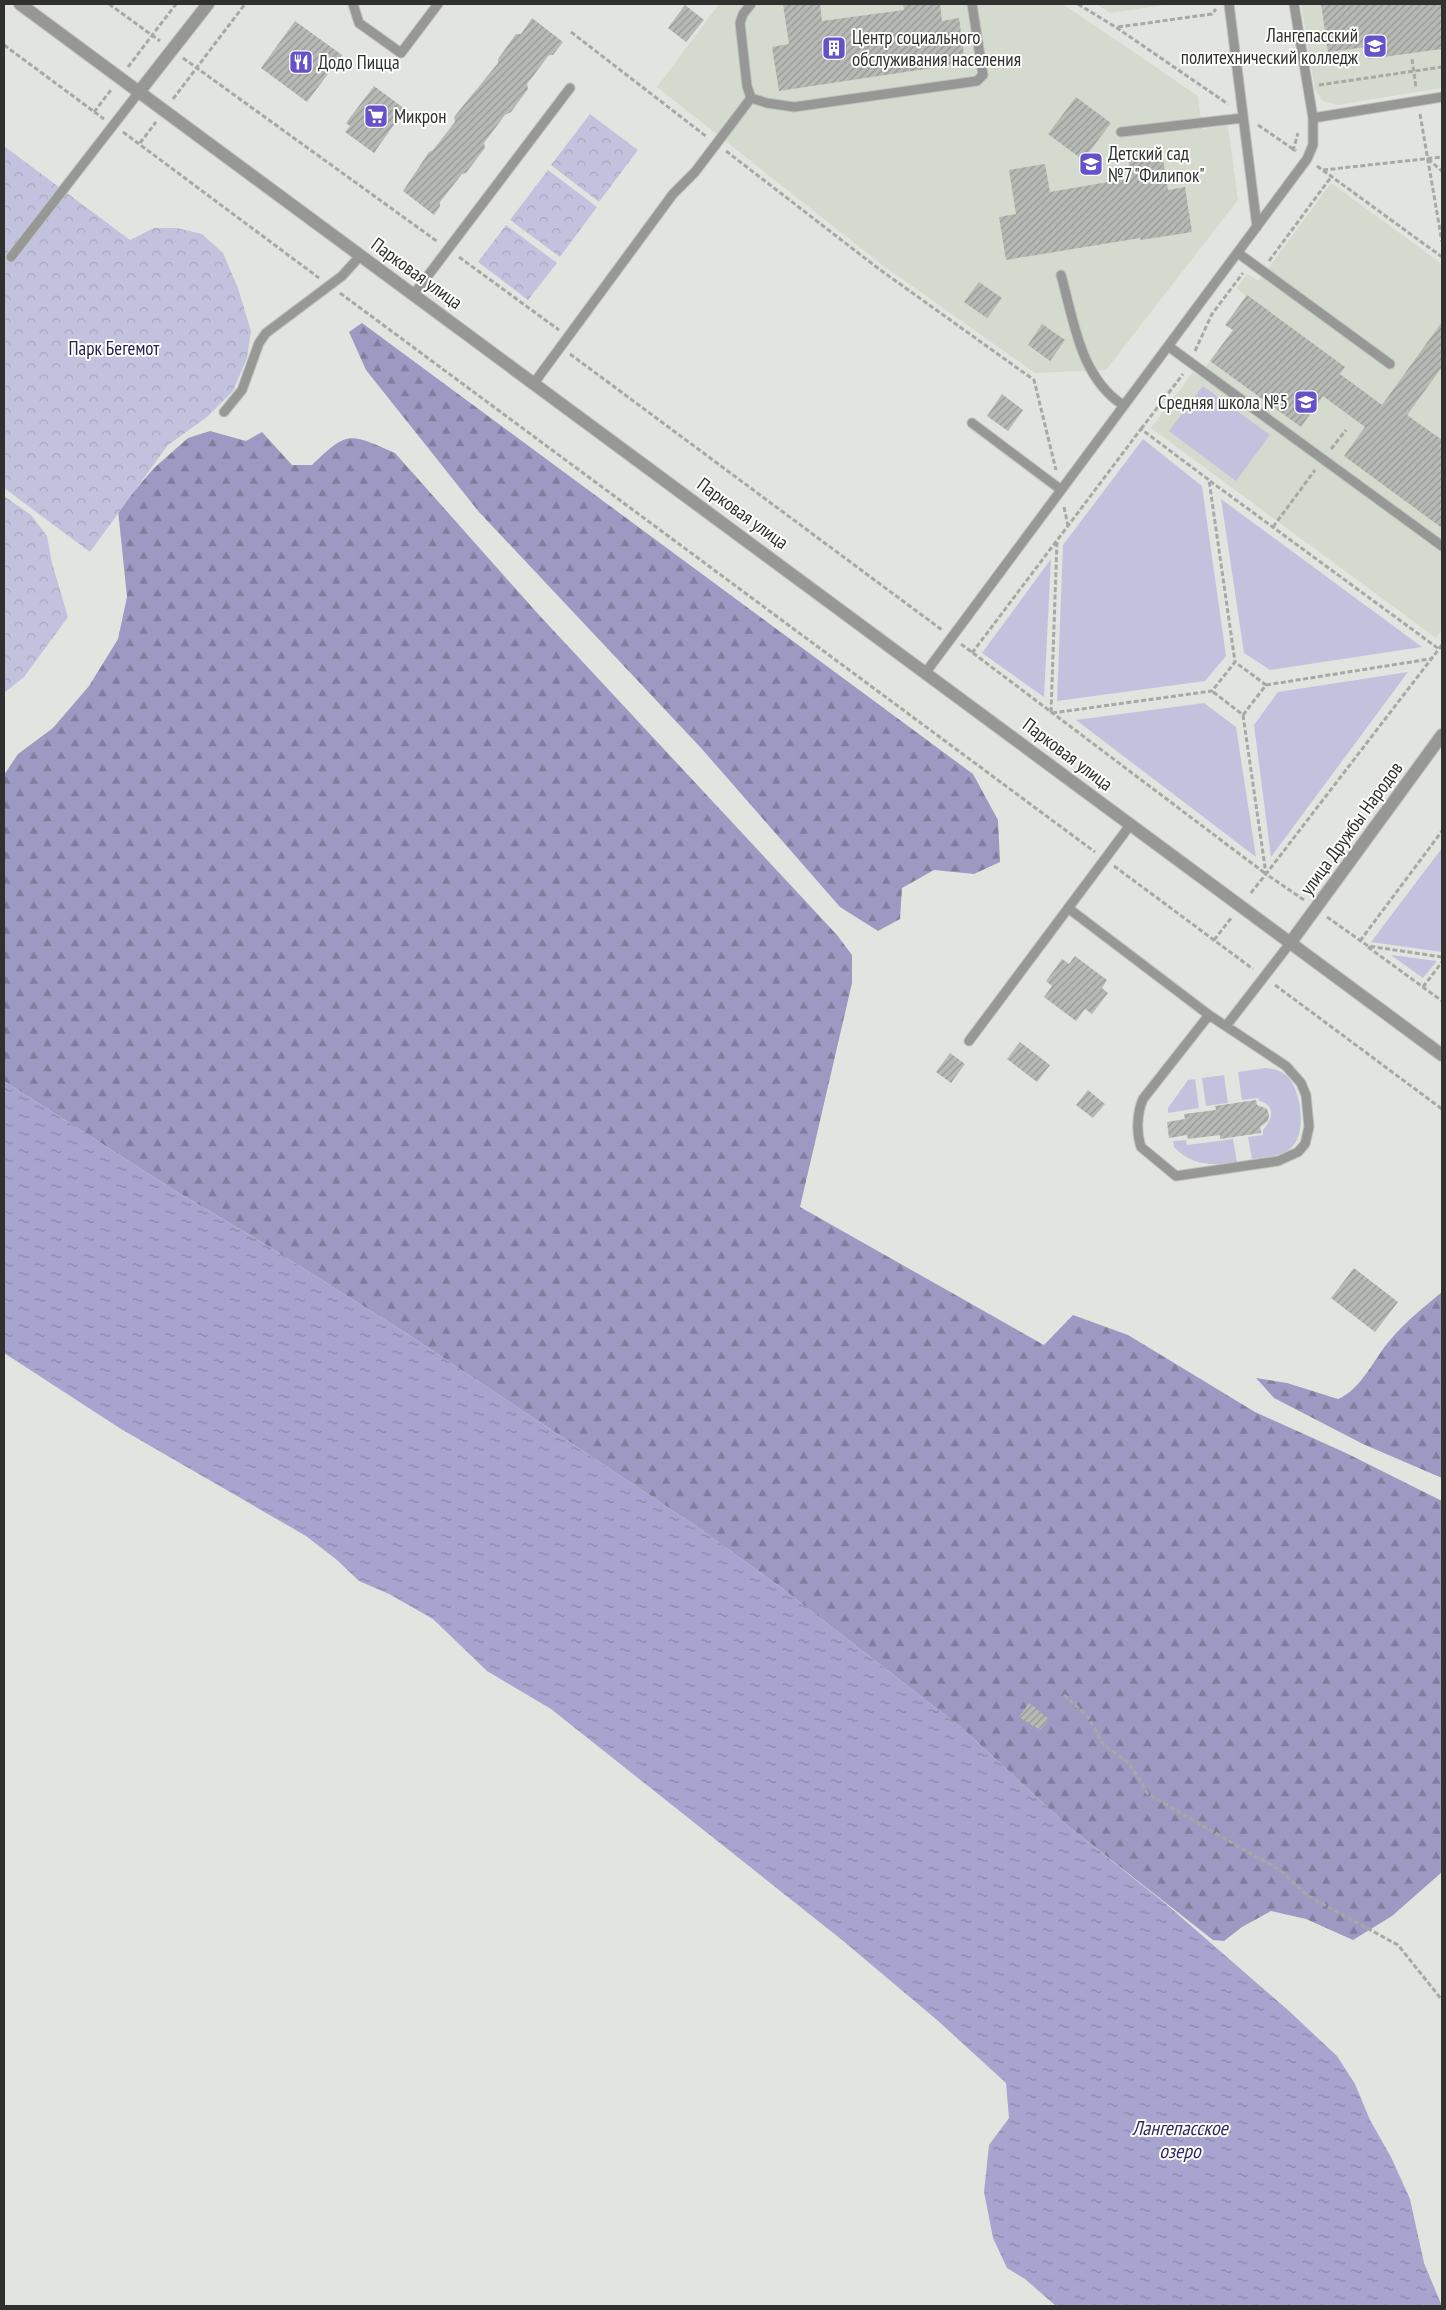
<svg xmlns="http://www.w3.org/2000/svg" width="1446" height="2310" viewBox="0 0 1446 2310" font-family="'PT Sans Narrow',sans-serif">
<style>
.built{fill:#d4dacd}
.green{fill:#c3c2de}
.forest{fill:url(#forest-firs)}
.park{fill:url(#park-crowns)}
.water{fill:url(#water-ripples)}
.building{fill:url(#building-hatch)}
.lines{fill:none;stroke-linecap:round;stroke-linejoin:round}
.service-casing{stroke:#bec1bc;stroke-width:11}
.tertiary-casing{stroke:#bec1bc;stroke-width:14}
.path{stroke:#a7a9a4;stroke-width:3;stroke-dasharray:5 2.5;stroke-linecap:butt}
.service{stroke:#979896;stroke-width:9}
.tertiary{stroke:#979896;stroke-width:12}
.labels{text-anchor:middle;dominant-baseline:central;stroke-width:4;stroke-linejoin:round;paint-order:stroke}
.poi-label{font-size:19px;fill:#30312e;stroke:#fff;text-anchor:start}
.street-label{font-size:19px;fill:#30312e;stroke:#fff}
.park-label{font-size:19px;fill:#282053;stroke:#fff}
.water-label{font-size:20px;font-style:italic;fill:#31295d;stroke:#fff}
</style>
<defs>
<pattern id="forest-firs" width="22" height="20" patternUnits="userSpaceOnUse" patternTransform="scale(1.25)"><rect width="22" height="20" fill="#9c9ac3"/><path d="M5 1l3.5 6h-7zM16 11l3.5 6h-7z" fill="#807e9f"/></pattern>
<pattern id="park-crowns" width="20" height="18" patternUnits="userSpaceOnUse" patternTransform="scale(1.25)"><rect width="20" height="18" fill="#c3c2de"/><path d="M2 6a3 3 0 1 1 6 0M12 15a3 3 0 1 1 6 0" fill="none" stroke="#a8a7bf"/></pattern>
<pattern id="water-ripples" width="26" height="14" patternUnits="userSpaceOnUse" patternTransform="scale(1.25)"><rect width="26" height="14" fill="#a7a5cf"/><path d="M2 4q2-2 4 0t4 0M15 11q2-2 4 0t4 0" fill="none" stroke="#8887a8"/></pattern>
<pattern id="building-hatch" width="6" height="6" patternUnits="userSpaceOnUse" patternTransform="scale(1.25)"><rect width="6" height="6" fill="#b7b9b4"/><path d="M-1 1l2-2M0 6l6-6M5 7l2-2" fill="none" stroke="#959793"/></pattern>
</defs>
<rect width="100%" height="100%" fill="#e2e5df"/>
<path class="built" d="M719,4h344l135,92 4,33 26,-3 10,74 -132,170 -71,3 -154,-109 -224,-177z
M1096,4h74l-60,9z
M1301,4h141v84l-105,17 -14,-4 -8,-11z
M1331,183l111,81v365l-6,9 -285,-210 42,-56 6,4 34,-46 -8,-5 21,-29 -9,-8 10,-14 12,7z"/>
<path class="green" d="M1203,386l67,49 -34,46 -67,-50z
M1143,439l59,47 24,170 -21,25 -148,20 6,-156z
M1221,499l201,148 -152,23 -26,-17z
M1051,559l-7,138 -62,-44z
M1408,672l-137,185 -17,-132 24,-33z
M1204,703l32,24 20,130 -180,-137z
M1442,848v104l-71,-10z
M1391,955l46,6 -14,17z
M1266,1068c8,1 16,3 22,9 13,14 19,55 4,70 -11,10 -26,10 -40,12l-4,-22 15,-2v-5c8,-8 15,-25 -4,-29v-3l-17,2 -4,-28z
M1224,1075l4,28 -22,3 -4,-28z
M1195,1079l4,29 -31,5v-5l20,-28z
M1233,1139l4,23c-25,4 -44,4 -63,-15l-1,-6 13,-1 1,5z"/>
<path class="forest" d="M362,323l611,451 25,46 2,42 -26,12 -40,-4 -32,18 -2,31 -22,12 -38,-24 -139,-159 -222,-236 -113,-142 -17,-38z
M210,431l36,10 16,-9 30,33h20c36,-35 37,-32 83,-12l144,162 298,320 15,20v28l-52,224 244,138 29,-30 55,20 127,77 91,41 96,48v371l-50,44 -39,24 -47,-21 -35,-8 -29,16 -18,14 -11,-1 -145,-114 -105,-97 -180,-140 -87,-63 -287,-191 -146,-92 -89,-53 -170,-109v-306l14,-21 35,-26 36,-42 29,-47 9,-42 -9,-87 36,-42 34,-30z
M1442,1292v186l-79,-34 -89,-46 -18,-20 31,5 51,16c24,-10 36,-41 53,-60 15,-18 33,-32 51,-47z"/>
<path class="park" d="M590,114l48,36 -39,52 -48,-37z
M4,146l126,94 24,-12h23l25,6 21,19 15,35 13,43 -4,27 -14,33 -26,26 -39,28 -78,107 -86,-64z
M548,170l49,37 -37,50 -50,-37z
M506,225l51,38 -29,37 -50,-38z
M4,496l27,19 16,21 5,27 16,54 -44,60 -20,16z"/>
<path class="water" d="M4,1081l170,109 89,53 146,92 287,191 87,63 180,140 105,97 98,78 123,107 48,45 18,28 15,36 21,37 19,42 14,64 18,43h-386l-31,-27 -18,-11 -14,-30 -9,-46 5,-47 20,-27 -3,-35 -69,-63 -95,-80 -291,-231 -64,-38 -54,-52 -44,-25 -30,-13 -22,-21 -31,-24 -185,-107 -117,-76z"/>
<path class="building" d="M783,4h37l2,17 82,-11 -1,-6h37l2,17 17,-3 6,45 -186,28 -7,-44 17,-3z
M1321,4h121v45l-74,10 -2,-12 -38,5z
M685,5l19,15 -18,22 -18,-14z
M532,18l31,24 -10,13h-4l-22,29 1,5 -17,23 -6,3 -21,28 1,5 -19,25 -4,1 -22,28v4l-6,9 -31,-24 26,-39 4,-2 22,-28 -1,-5 44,-54v-4l18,-25h5z
M295,21l47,34 -35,47 -46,-34z
M374,86l31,23 -31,44 -29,-21 5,-6 -4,-3z
M1076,97l35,26 -28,37 -35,-26z
M1161,147l7,43 17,-3 7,45 -51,8 -1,-2 -134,22 -7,-43 17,-3 -7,-44 36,-6 5,28 81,-14 -4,-25z
M979,282l23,16 -15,20 -23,-16z
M1247,295l98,72 -5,7 42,31 60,-83v45l-35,48 35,25v88l-98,-72 21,-29 -42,-31 -22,31 -91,-66 23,-31 -8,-5z
M1042,324l23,16 -15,21 -22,-16z
M1002,394l21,16 -15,21 -21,-15z
M1075,956l32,24 -5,8 6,5 -16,21 -7,-5 -9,12 -32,-24 8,-11 -6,-5 16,-22 7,5z
M1020,1042l30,23 -13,17 -30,-23z
M950,1053l15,11 -14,19 -15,-11z
M1088,1090l17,14 -12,14 -17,-13z
M1256,1100l1,5 10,4 2,6 -1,6 -8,6 1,6 -41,6v-4l-32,4 -1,-4 -18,3 -2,-16 18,-3 -1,-5 32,-4 -1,-4z
M1354,1268l44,34 -23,30 -44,-34z
M1029,1703l20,16 -9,11 -21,-13z"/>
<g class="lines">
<g class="service-casing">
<path id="service" d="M353,4l6,19 42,30 37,-49
M751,4l-8,10 -3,9 7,63 4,12 16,5 27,4 183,-26 6,-6 -11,-71
M1229,4l28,223
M1294,4l19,114 129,-21
M1121,132l122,-14
M1238,253l152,111
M11,257l128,-165
M1061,275c13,46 19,102 62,130
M414,294l156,-206
M1168,346l274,200
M534,383l139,-189 22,-22 56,-74
M224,412l18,-22 17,-47 7,-10 76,-57 19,-21
M972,423l88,66
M926,672l381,-513 6,-14v-27
M1068,908l141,107 77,51 15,17 5,12 3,32 -4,17 -7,8 -20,9 -102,15 -35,-29c-5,-15 -4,-34 2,-48l66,-84
M1226,1026l65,-84
M969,1041l162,-217"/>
</g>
<g class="tertiary-casing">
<path id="tertiary" d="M20,4l1422,1051
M139,92l69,-88
M1291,942l151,-207"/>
</g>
<path class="path" d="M109,4l51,37
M1078,4l39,24 111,76
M1118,27l94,-13 4,-5
M571,32l136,105
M4,45l100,74
M183,58l255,184
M1412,59l4,29
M128,67l48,-63
M1319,85l123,-18
M173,99l72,-95
M94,112l17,-22
M1420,114l22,128
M1258,125l38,26
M123,132l196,146
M140,143l16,-21
M726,151l153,118 155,111 22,90
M1293,151l5,-18
M1428,159l14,12
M1317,166l125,91
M1323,170l119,-13
M459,257l100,73
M1269,261l62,-84
M340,293l755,559
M1195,351l17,-37 31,-41
M570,354l372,276
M1141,429l42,-55
M1331,449l15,-19
M1210,481l229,168
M1064,507l4,19
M1273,527l42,-57
M961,644l305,230
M972,653l169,-224 68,51 26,182
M1266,685l164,-26
M1051,712l6,-171
M1052,713l160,-22 23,-29 31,23 -23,30 -31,-24
M1243,715l23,159 -16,20
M1114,866l139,103
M1304,900l-38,-26 176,-229
M1327,917l41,29 74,11
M1214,940l18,-23
M1360,941l82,-110
M1368,947l74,54
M1275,985l167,124
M1423,987l19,-25
M1064,1695l24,22 16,28 25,18 19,31 133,77 27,25 90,49 44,55"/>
<use href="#service" class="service"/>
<use href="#tertiary" class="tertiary"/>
</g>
<defs>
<g id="university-square" transform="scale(1.25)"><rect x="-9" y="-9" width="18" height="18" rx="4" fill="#6651ca" stroke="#fff"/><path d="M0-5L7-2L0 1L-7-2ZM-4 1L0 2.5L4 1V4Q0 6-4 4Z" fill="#fff"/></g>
<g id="building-square" transform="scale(1.25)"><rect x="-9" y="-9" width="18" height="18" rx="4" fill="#6651ca" stroke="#fff"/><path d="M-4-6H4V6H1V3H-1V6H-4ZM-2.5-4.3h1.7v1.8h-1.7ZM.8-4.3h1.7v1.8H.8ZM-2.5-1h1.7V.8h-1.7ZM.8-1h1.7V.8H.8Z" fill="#fff"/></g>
<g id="restaurant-square" transform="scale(1.25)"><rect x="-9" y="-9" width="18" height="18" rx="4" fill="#6651ca" stroke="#fff"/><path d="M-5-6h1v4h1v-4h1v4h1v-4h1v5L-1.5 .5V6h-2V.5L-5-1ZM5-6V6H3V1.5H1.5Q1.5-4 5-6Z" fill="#fff"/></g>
<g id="supermarket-square" transform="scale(1.25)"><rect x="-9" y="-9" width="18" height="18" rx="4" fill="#6651ca" stroke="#fff"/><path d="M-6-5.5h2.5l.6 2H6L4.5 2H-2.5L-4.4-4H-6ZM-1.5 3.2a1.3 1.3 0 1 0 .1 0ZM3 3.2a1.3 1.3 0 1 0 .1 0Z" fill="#fff"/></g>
<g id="school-square" transform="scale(1.25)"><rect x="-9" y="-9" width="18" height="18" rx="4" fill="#6651ca" stroke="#fff"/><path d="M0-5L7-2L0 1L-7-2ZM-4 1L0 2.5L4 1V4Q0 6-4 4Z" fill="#fff"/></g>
</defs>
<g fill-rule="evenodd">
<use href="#university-square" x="1375" y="46"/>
<use href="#building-square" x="834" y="48"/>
<use href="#restaurant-square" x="301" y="62"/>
<use href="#supermarket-square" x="376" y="116"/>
<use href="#school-square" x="1091" y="164"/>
<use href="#school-square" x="1306" y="402"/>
</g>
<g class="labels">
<g class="poi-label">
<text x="1358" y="35" text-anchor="end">Лангепасский<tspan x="1358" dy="22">политехнический колледж</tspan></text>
<text x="852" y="37">Центр социального<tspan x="852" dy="22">обслуживания населения</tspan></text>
<text x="318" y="62">Додо Пицца</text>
<text x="394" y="116">Микрон</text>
<text x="1108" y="153">Детский сад<tspan x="1108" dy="22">№7 "Филипок"</tspan></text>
<text x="1288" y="402" text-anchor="end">Средняя школа №5</text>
</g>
<g class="street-label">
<text transform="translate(417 273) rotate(36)">Парковая улица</text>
<text transform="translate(743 513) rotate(36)">Парковая улица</text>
<text transform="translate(1068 754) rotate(37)">Парковая улица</text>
<text transform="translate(1351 828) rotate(-54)">улица Дружбы Народов</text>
</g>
<g class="park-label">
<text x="114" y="348">Парк Бегемот</text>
</g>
<g class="water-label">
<text x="1180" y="2128">Лангепасское<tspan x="1180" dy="23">озеро</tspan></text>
</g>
</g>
<rect width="1446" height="2310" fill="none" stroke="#30312e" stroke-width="10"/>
</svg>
